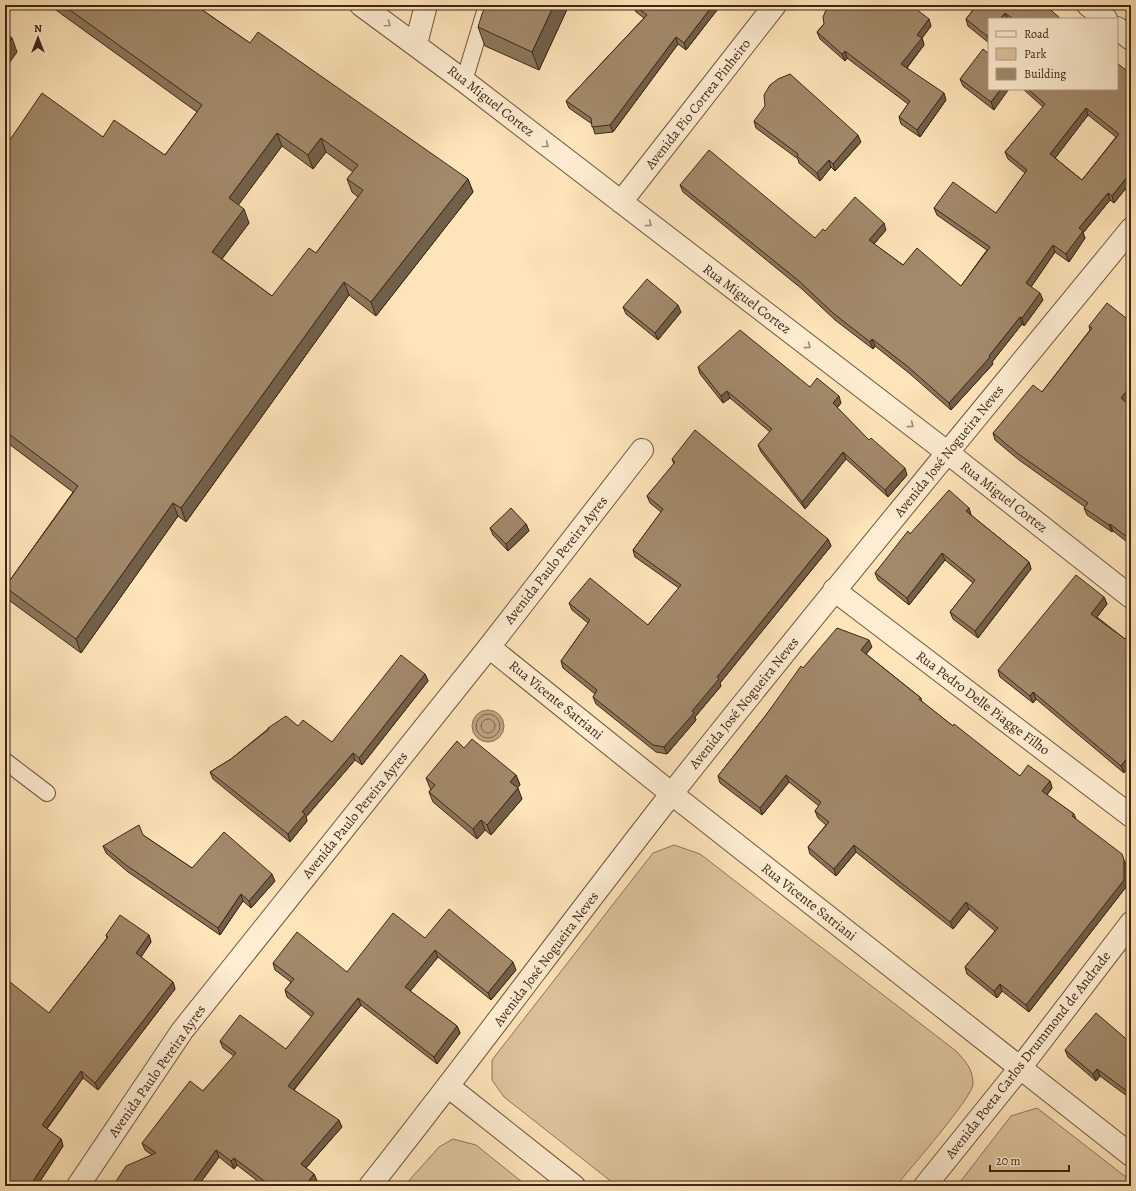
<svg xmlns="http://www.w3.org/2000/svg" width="1136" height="1191" viewBox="0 0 1136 1191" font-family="Alegreya,serif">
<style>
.green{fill:#ddc49d;stroke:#8e7558}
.water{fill:#bda381;stroke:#8a7155}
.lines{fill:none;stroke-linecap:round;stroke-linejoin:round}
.shore{stroke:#7e644a;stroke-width:1}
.lane-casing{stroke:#6e563d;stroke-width:18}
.street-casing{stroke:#6e563d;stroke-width:24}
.lane{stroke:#feedd2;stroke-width:16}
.street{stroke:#feedd2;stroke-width:22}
.wall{fill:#8b765b;stroke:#3e2614;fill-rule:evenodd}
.shaded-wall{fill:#71604a;stroke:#3e2614}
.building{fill:#a2896a;stroke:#3e2614;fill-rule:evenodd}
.oneway{stroke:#9e8a73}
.labels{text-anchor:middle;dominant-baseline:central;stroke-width:3;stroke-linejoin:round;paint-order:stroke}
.street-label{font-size:14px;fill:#3e2614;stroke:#feedd2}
</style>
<rect width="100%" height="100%" fill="#fee4b9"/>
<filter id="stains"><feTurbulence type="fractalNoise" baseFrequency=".005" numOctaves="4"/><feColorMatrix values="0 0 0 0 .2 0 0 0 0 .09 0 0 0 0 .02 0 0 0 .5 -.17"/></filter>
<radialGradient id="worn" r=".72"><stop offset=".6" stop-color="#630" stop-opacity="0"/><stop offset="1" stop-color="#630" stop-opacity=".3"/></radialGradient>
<path class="green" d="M674,845l26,9 256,197c10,11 17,18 17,33 0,13 -65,87 -77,102h-279l-113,-89 -12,-17v-20l161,-207z
M1037,1108l94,73v5h-174l54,-70z
M453,1139l23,6 51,41h-123l35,-39z"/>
<path class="water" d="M472 726a16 16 0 1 1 32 0a16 16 0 1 1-32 0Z"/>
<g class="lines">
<path class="shore" d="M476 726a12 12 0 1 1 24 0a12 12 0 1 1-24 0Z
M481 726a7 7 0 1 1 14 0a7 7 0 1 1-14 0Z"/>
<g class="lane-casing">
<path id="lane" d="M464,81l23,-76
M5,761l42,32"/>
</g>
<g class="street-casing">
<path id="street" d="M361,5l103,76 484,372 183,144
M1088,5l18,14
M1117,28l14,11
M416,44l10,-39
M621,202l154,-197
M834,590l297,226
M489,647l183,147 459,361
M449,1087l125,99
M78,1186l104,-155 307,-384 153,-197
M370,1186c103,-130 201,-264 303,-394 150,-190 305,-376 458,-563
M925,1186l95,-118 111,-145"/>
</g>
<use href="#lane" class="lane"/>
<use href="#street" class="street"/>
</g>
<path class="wall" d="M49,5h146l55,38 218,136 5,13 -97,124 -27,-21 -163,227 -8,-6 -97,137 -71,-52 -5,-14 68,-95 -68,-51v-294l98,-10 62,18 32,-43zM282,146l31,23 13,-17 27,20 -6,7 5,13 6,5 -42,56 -44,43 -50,-37 27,-36 -11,-18z
M569,5l-30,65 -54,-24 -7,-19z
M634,5h87l-35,45 -8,-6 -65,88 -18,2 -3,-10 -23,-16 -3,-7 78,-83 -8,-6z
M977,5l84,14h-72v24l-21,-17 -2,-7z
M903,10l28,16 -9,12 2,7 -17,23 39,32 -26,37 -19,-13 -2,-7 9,-13 -61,-46 -2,3 -25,-22 -3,-7 7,-8z
M989,54l5,56 -31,-24 -3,-7z
M1131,74v108l-17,21 -4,-3 -27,33 2,5 -16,24 -14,-10 -24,35 12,13 -19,26 -2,-2 -30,38 1,2 -42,46 -42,-37 -34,-27 -2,3 -38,-29 -33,-31 -119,-97 -3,-7 135,53 10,-7 61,-1 -12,14 29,21 58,21 26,-36 -50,-35 -3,-7 62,5 29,-40 -17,-14 -3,-7 38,-45 -20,-18h94zM1088,115l28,22 -34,43 -27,-22z
M754,121l107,21 -26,29 -4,-4 -11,14 -21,-18 -1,-4 -42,-31z
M623,307l58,5 -23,28 -32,-26z
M1131,322v74l-5,6 5,4v139l-18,-14 -1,1 -25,-17 -3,-7 1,-1 -66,-47 -24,-20 -2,-7 49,-41 48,-62 -1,-4z
M698,367l112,20 31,16 -4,5 32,32 38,35 -19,22 -42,-38 -41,50 -44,-57 -3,-7 12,-13 -40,-34 -7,5 -23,-29z
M672,459l156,80 3,7 -111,137 1,3 -26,31 1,3 -29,34 -11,-2 -60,-48 -3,-7 2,-3 -32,-26 -2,-7 27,-38 -16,-13 -3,-7 79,22 31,-37 -44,-31 -2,-7 28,-38 -11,-9 -3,-7 27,-32z
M969,508l2,7 58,47 2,7 -53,69 -25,-19 -3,-7 23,-29 -28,-23 -36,45 -31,-25 -3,-7 35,-39z
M526,524l3,7 -21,20 -15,-16 -3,-7z
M1104,597l3,7 -10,13 28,22 -1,134 -88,-74 -3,4 -33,-26 -2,-7z
M872,647l-6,7 55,44 1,4 31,24 67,50 30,5 2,7 -5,7 27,19 2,5 51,48 -1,20 -97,125 -27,-21 -5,7 -30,-24 -2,-7 30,-36 -26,-22 -16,20 -97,-77 -20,24 -26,-22 -2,-7 18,-22 -8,-7 -3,-7 4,-5 -30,-24 -27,33 -42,-32 -2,-7 85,-108z
M425,674l3,7 -66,84 -7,-5 -49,57 1,4 -17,21 -77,-63 -3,-7 21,-13 37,-30v-1l30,-2 34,16z
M464,748l52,27 4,10 -3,3 5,11 -31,36 -6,-5 -8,9 -44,-37 -4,-10 2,-3 -1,-1 -4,-10z
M143,835l49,33 83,13 -24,27 -8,-7 -23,34 -92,-63 -22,-19 -3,-7z
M106,935h43l2,7 -10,15 32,25 2,7 -77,101 -15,-12 -36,51 14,10 2,7 -26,40h-32l44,-173 58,-75z
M425,938l91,32 -25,30 -53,-43 -28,34 47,35 3,7 -23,31 -76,-59 -67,85 48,37 -36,41 8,6 3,7 -4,5h-49l-27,-21 -3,4 -15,-12 -21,29h-85l39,-31 -7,-5 -3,-7 61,-52 31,-35 -11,-8 -3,-7 66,8 26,-32 -25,-20 -2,-7 6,-8 -16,-12 -2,-7 74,9z
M1131,1043v56l-31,-23 -4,5 -28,-24 -3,-7z"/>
<path class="shaded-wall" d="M554,5h15l-30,65 -7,-18z
M713,5h8l-35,45 -2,-7z
M1005,13l3,6h-8z
M929,19l2,7 -9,12 2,7 -20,26 -3,-7 16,-29z
M989,33v10l-2,-7z
M676,37l2,7 -65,88 -3,-7z
M12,38l5,14 -12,17v-20z
M845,51l2,7 -2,3 -3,-7z
M1001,89h8l-15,21 -3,-8z
M944,93l2,7 -26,37 -3,-7z
M1086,108l2,7 -35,46 -3,-7z
M277,133l5,13 -48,65 -5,-13z
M858,135l3,7 -26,29 -2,-7z
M321,138l5,14 -13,17 -5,-14z
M829,160l2,7 -11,14 -3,-8z
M1131,172v10l-17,21 -2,-7z
M468,179l5,13 -97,124 -5,-14z
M1108,193l2,7 -27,33 2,5 -16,24 -3,-8 13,-26z
M244,209l5,14 -32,42 -5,-13z
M884,223l2,7 -15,17 -2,-7z
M1053,245l2,7 -26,38 -3,-7z
M344,282l5,13 -163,227 -5,-14z
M1040,293l3,7 -19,26 -2,-8z
M678,305l3,7 -23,28 -3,-7z
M1020,317l2,7 -30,38 1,2 -42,46 -2,-7 40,-47z
M872,339l3,7 -2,3 -3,-7z
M1131,386v10l-7,9 -3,-7z
M727,391l3,7 -7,5 -2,-7z
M839,396l2,7 -6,7 -2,-7z
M843,452l3,7 -41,50 -3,-7z
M905,468l2,7 -19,22 -3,-7z
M173,503l5,13 -97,137 -5,-14z
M969,508l2,7 -5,-4z
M526,524l3,7 -21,20 -2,-7z
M1110,524l3,7 -1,1 -3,-7z
M828,539l3,7 -111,137 1,3 -26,31 1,3 -29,34 -3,-7 53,-70z
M942,553l3,7 -36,45 -2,-7z
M1029,562l2,7 -53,69 -3,-7z
M1104,597l3,7 -13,17 -3,-7z
M869,640l3,7 -9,10 -2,-7z
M425,674l3,7 -66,84 -3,-7z
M1033,692l3,7 -3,4 -3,-7z
M353,753l2,7 -49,57 1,4 -17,21 -2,-8 14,-22z
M1131,753v11l-7,9 -3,-7z
M516,775l4,10 -6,7 -4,-10z
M786,775l3,7 -27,33 -2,-7z
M1050,781l2,7 -8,10 -2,-7z
M518,788l4,11 -31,36 -4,-10z
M481,820l4,10 -8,9 -4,-10z
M854,845l2,7 -20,24 -2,-7z
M1124,860l3,7 -1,20 -97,125 -3,-7z
M272,874l3,7 -24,27 -2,-7z
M241,894l2,7 -23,34 -2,-7z
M966,902l3,7 -16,20 -3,-7z
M149,935l2,7 -12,18 -3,-7z
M435,950l3,7 -30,37 -3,-7z
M513,962l3,8 -25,30 -3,-7z
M173,982l2,7 -77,101 -3,-7z
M1000,984l2,7 -5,7 -3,-7z
M358,998l3,7 -70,88 -3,-7z
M457,1026l3,7 -23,31 -3,-7z
M1097,1069l3,7 -4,5 -3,-7z
M81,1071l2,7 -39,54 -2,-7z
M339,1120l3,7 -39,44 -2,-7z
M61,1139l2,7 -26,40h-5l-1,-2z
M216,1150l3,7 -21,29h-8z
M234,1158l3,7 -3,4 -3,-8z
M314,1174l3,7 -4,5h-8z
M28,1182l1,4h-4z"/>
<path class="building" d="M63,5h132l55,38 8,-11 210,147 -97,123 -27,-20 -163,226 -8,-5 -97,136 -71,-52 73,-101 -73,-55v-284l37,-54 61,44 11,-17 51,35 37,-50zM277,133l31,22 13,-17 37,27 -11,14 16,11 -47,63 -7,-5 -37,48 -60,-44 32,-43 -15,-11z
M486,5h68l-22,47 -54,-25 4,-13z
M634,5h79l-29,38 -8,-6 -66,88 -18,2 -1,-9 -25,-17 81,-86z
M828,5h68l7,5 4,-5h4l18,14 -12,16 5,3 -21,26 43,29 -27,37 -18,-13 11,-16 -65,-50 -3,3 -25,-22 7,-8 -1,-7 3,-7z
M977,5h68l16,14h-48l-8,-6 -5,6h-11v14l-2,3 -21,-17z
M5,31l7,7 -7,11z
M983,49l6,5v35h12l-10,13 -31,-23z
M1117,63l14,11v98l-19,24 -4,-3 -29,35 4,3 -17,23 -13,-9 -27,38 14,10 -18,25 -2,-1 -31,39 1,1 -41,46 -42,-37 -35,-27 -2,3 -37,-29 -34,-32 -119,-96 29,-35 106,88 8,-9 2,2 30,-34 29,26 -15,17 34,25 14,-17 44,38 29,-39 -56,-39 19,-26 43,31 31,-43 -22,-18 40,-48 -17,-15h89zM1086,108l33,26 -37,46 -32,-26z
M790,74l68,61 -25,29 -4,-4 -12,13 -20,-17 1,-2 -44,-33 11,-15 -1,-11 6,-10 8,-6z
M647,279l31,26 -23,28 -32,-26z
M1107,303l24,19v64l-10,12 10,8v134l-21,-16 -1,1 -25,-17 4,-5 -71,-50 -24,-20 40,-48 9,7 50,-64 -3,-2z
M740,330l70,57 7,-9 22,18 -6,7 36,37 2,-2 34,30 -20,22 -42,-38 -41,50 -44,-57 14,-16 -45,-38 -6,5 -23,-29z
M695,430l133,109 -111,138 2,2 -27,32 2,2 -30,34 -11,-2 -60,-48 4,-7 -36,-29 29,-41 -21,-17 21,-25 58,47 33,-40 -48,-35 30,-41 -16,-13 28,-34 -3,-3z
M949,490l20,18 -3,3 63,51 -54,69 -25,-19 25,-32 -33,-27 -35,45 -32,-25 33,-42 2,3z
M511,508l15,16 -20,20 -16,-16z
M1076,575l28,22 -13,17 34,25 3,-4 3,3v115l-10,13 -88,-74 -3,4 -32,-26z
M837,628l32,12 -8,10 60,48 -2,1 34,27 1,-2 66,52 8,-11 22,16 -8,10 32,23 -2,2 50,38 2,6v20l-98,125 -26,-21 -6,7 -29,-24 33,-39 -32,-26 -16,20 -96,-77 -20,24 -26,-22 21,-25 -14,-11 6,-9 -35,-27 -26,33 -42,-32 48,-61 35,-49 2,2z
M401,655l24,19 -66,84 -6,-5 -51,59 3,2 -17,20 -78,-62 21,-13 38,-30 -1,-1 18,-12 12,10 5,-6 29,22z
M472,739l44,36 -6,7 8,6 -31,37 -6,-5 -8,9 -44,-37 6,-7 -9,-7 31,-37 7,7z
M139,825l4,10 49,33 32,-36 48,42 -23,27 -8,-7 -23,34 -92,-63 -23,-19z
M449,909l64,53 -25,31 -53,-43 -30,37 52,39 -23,31 -76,-59 -70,88 51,34 -38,44 13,10 -9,12h-34l-37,-28 -3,3 -15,-11 -26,36h-77l13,-20 30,-13 -14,-10 20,-26 28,-36 13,10 33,-38 -16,-12 20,-26 46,34 28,-36 -29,-23 9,-11 -21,-16 24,-31 50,40 46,-59 32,25z
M120,915l29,20 -13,18 37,29 -78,101 -14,-12 -39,54 19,14 -30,45 -3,-2 -3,4h-20v-208l44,35 59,-76 -2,-2z
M1096,1013l35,30v51l-34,-25 -4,5 -28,-24z"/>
<defs><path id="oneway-chevron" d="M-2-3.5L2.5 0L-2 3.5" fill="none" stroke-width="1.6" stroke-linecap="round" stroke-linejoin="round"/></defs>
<g class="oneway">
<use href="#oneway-chevron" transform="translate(388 24) rotate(35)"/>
<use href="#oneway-chevron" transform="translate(546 145) rotate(38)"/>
<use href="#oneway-chevron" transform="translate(649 224) rotate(37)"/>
<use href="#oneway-chevron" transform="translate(808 346) rotate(37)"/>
<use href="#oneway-chevron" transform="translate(911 425) rotate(37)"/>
</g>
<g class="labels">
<g class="street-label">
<text transform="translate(491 101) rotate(38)">Rua Miguel Cortez</text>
<text transform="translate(698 104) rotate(-52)">Avenida Pio Correa Pinheiro</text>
<text transform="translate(747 299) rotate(37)">Rua Miguel Cortez</text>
<text transform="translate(949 451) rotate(-51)">Avenida José Nogueira Neves</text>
<text transform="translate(1004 497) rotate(38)">Rua Miguel Cortez</text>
<text transform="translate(556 560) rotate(-52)">Avenida Paulo Pereira Ayres</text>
<text transform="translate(556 700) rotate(39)">Rua Vicente Satriani</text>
<text transform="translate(744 703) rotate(-51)">Avenida José Nogueira Neves</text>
<text transform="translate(983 703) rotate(37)">Rua Pedro Delle Piagge Filho</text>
<text transform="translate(355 815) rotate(-51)">Avenida Paulo Pereira Ayres</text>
<text transform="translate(809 902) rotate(38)">Rua Vicente Satriani</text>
<text transform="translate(546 959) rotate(-53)">Avenida José Nogueira Neves</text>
<text transform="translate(1028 1055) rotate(-52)">Avenida Poeta Carlos Drummond de Andrade</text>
<text transform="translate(157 1071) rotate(-55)">Avenida Paulo Pereira Ayres</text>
</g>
</g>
<rect width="1136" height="1191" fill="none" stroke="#fee4b9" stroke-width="20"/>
<rect x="6" y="6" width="1124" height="1179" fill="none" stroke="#3e2614" stroke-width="2"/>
<rect x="10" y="10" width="1116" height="1171" fill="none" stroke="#3e2614"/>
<rect x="988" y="18" width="130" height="72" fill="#feedd2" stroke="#b19d86"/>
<rect x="996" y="31" width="20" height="6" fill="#feedd2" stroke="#b19d86"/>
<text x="1024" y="38" font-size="12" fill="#3e2614">Road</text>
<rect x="996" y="48" width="20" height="12" fill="#ddc49d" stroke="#b19d86"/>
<text x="1024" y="58" font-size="12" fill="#3e2614">Park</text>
<rect x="996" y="68" width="20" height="12" fill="#a2896a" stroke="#b19d86"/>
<text x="1024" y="78" font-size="12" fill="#3e2614">Building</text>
<g transform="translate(38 38)" stroke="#feedd2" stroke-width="3" paint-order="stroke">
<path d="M0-3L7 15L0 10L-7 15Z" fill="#3e2614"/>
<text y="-6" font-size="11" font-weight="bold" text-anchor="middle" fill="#3e2614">N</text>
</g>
<path d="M990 1165v6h79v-6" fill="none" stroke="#3e2614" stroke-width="2"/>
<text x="996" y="1165" font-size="12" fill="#3e2614" stroke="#feedd2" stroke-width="3" paint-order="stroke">20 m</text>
<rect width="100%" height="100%" filter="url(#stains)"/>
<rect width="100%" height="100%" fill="url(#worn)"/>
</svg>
